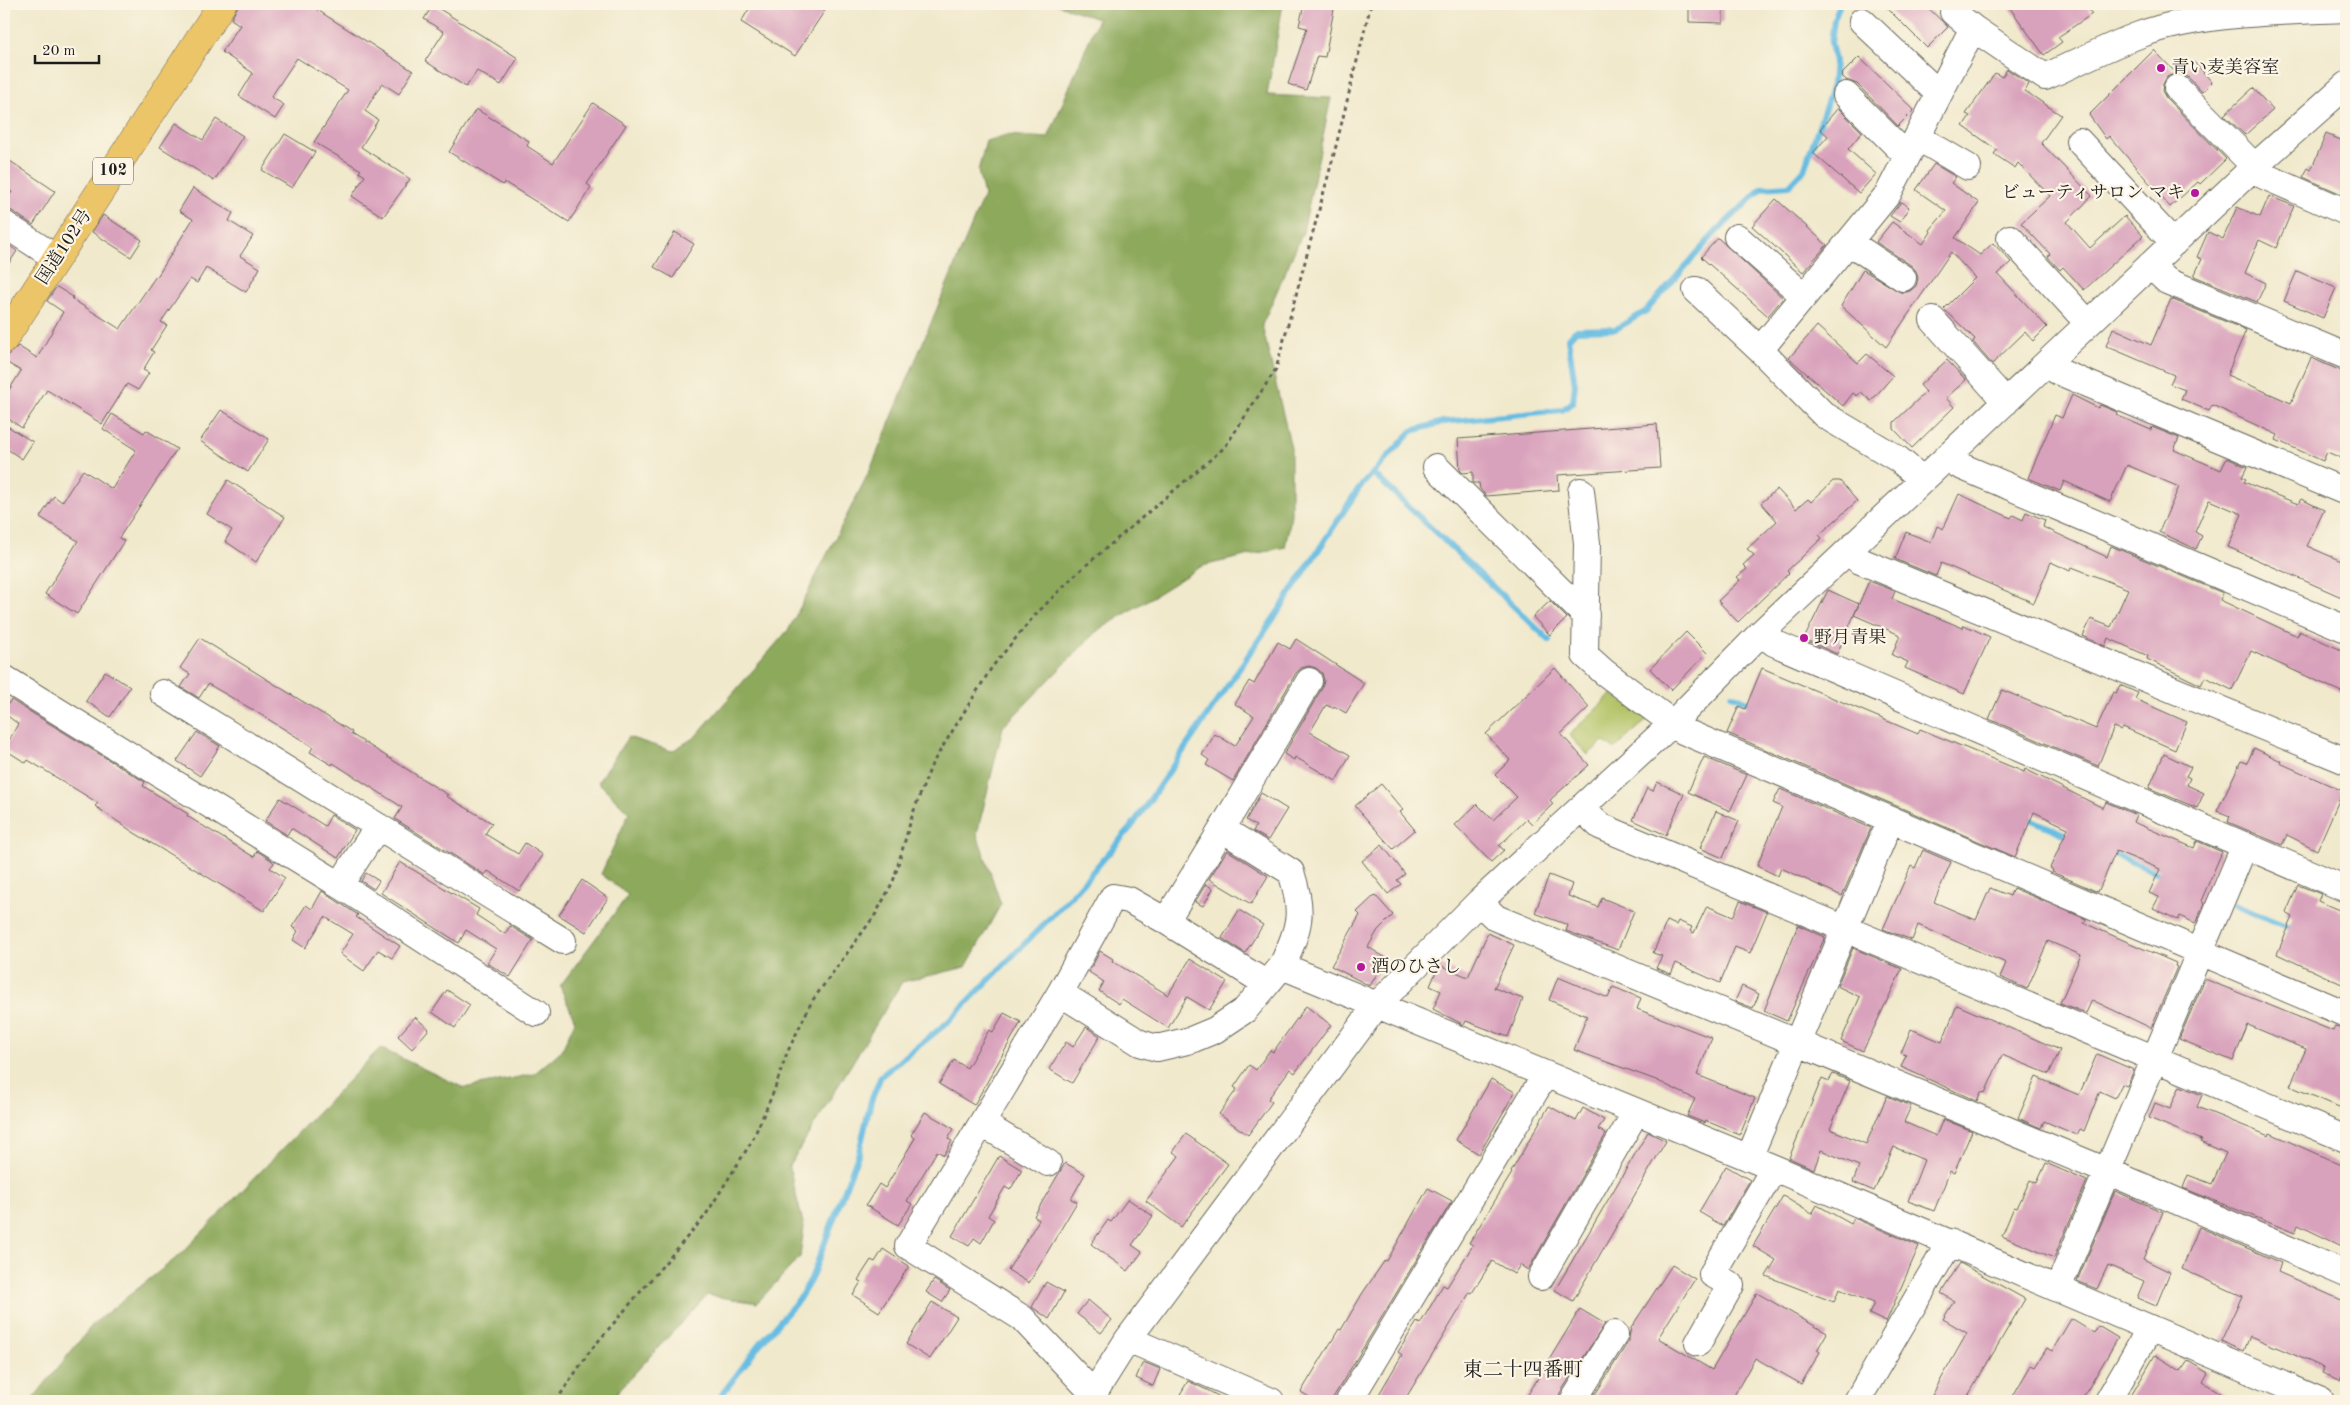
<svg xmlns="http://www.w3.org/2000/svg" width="2350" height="1405" viewBox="0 0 2350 1405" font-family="'Old Standard TT','Noto Serif JP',serif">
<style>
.green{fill:#b2c366;stroke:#677041}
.forest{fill:#8da95b;stroke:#54623c}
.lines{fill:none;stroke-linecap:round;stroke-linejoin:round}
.stream{stroke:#66bce2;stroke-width:6}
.building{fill:#d9a2bc}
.minor-casing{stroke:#66645a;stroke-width:28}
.highway-casing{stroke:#66645a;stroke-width:29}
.path{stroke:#66645a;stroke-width:3;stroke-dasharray:4 4;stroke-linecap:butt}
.minor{stroke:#fff;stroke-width:26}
.highway{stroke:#edc569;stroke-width:28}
.poi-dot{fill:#b5179e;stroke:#fcf5e5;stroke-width:2}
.labels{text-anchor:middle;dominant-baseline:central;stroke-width:4.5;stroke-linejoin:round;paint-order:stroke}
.shield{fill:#fcf5e5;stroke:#5f5d58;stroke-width:1}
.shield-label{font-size:16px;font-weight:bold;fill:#1c1c1c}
.poi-label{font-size:18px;fill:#1c1c1c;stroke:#fcf5e5;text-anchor:start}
.street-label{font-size:18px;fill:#1c1c1c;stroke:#fcf5e5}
.quarter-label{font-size:20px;fill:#1c1c1c;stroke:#fcf5e5}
</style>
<rect width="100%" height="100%" fill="#fcf5e5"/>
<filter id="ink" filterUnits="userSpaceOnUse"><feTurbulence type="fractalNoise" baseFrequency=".02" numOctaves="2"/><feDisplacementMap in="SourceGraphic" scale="10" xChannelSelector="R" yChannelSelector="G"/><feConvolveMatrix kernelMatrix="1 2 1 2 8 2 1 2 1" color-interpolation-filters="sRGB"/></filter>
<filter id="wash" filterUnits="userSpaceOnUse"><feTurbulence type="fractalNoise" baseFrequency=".0096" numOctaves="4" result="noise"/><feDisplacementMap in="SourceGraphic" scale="20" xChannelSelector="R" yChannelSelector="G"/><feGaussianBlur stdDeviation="1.12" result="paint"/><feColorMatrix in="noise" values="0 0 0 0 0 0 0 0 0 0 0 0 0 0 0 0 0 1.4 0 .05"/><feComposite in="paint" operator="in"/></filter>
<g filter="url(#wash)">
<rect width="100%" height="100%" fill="#f0e9cc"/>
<path class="green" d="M1612,694l36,25 -34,30 -11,-8 -15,14 -19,-20z"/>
<path class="forest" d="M1056,4h227l-16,91 64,3 -28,134 -41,93 29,123v69l-6,30 -83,19 -106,66 -93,95 -26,107 24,70 -35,63 -64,15 -113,184 15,61 -4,30 -43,46 -50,-8 -98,106h-578l63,-78 86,-68 200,-207 84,40 70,-14 28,-24 13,-29 -15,-35 68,-91 -27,-21 28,-61 -31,-31 30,-45 44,14 23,-14 94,-108 81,-159 114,-275 -6,-24 8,-30 20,-6 42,3 50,-119z"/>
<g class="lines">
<path class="stream" d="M1373,473l176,167
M1732,695l23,10
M2023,816l48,21
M2108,852l58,24
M2234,905l62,25
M717,1401l43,-57 39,-45 12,-20 48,-127 12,-51 10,-25 67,-54 128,-131 56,-65 148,-217 79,-121 53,-57 31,-9 119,-12 11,-8 2,-18 -7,-45 8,-9 40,-1 30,-18 69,-78 47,-45 27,-2 15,-16 29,-85 2,-24 -4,-18 3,-24 6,-15"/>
</g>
<g id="blocks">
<path class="building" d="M239,4h69l105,67 -14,23 -17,-11 -17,28 13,9 -17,27 49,32 -27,38 -31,-21 13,-20 -6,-4 2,-2 -47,-28 34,-52 -51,-32 -26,39 13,8 -9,14 -36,-23 14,-23 -31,-21 18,-27 -9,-6z
M752,4h77l-34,52 -54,-34z
M1304,4h31l-10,53 -8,-1 -11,34 -18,-6 19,-56 -8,-2z
M1689,4h34v19l-34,-1z
M1883,4h41l24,23 -21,21z
M2007,4h77l8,10 -34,23 4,5 -18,13z
M433,5l85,53 -17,27 -24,-14 -11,16 -41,-26 19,-29 -20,-13z
M2154,50l22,23 -9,4 -4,7 -1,7 4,7 60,61 -26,25 -2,-2 -28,25 -61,-71 -3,3 -17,-24z
M1859,57l55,53 -16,16 -41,-42 -11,-4 -5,-5z
M2193,61l19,21 -10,10 -14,-15 -8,-4z
M2007,69l22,15 -4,7 36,24 -20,28 51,53 -25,26 23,26 35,-32 18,20 -59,54 -21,-23 -3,3 -12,-13 2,-3 -29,-31 29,-27 -32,-33 -3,5 -21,-14 3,-4 -34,-24 7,-10 -4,-2 29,-41 7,4z
M2253,88l20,22 -28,25 -21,-20z
M593,103l33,22 -39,59 4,3 -22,35 -65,-40 -1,3 -54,-33 27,-43 53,32 -2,5 26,17z
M1838,108l24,24 -14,17 28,25 -17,19 -46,-40 15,-17 -8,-7z
M216,119l27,17 -29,45 -54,-34 16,-24 27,17z
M285,134l30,18 -23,36 -30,-18z
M2326,134l20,8v54l-43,-19 5,-9 3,2z
M4,157l51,34 -22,34 -21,-14 -8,-2v-4l8,-13 -8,-5z
M1934,164l22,13 -5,6 28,20 -24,35 25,17 13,-12 18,19 -13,12 49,53 -14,14 -8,-9 -33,32 -19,-22 2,-3 -31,-30 31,-31 -24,-26 -65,95 -45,-41 22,-36 39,23 8,-2 6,-5 2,-8 -2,-7 -4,-5 -36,-24 16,-20 31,22 8,-12 -1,-2 16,-19 -30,-21z
M193,188l40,25 -4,8 24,15 -13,20 20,12 -14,24 -40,-24 -9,15 -7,-4 -29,43 6,3 -16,25 3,2 -11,18 6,3 -11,17 -11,-6 -25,40 -55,-34 -25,38 -18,-12v-18l17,-27 -17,-10 5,-7 9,-8 19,12 26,-46 -16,-11 8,-12 2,-2 16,10 -1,2 48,30 36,-53 1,1 36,-58 -14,-8z
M2269,196l25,10 -18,42 -17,-8 -14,33 21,10 -9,19 -63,-26 8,-17 -5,-2 11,-25 15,7 14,-32 23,10z
M1776,199l51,46 -24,27 -51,-46z
M1901,202l8,5 -9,15 -10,-6z
M103,215l39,25 -11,17 -39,-25z
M675,232l19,12 -21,34 -19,-11z
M1718,238l65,60 -15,18 -67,-59z
M4,242l13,9 -13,20z
M2297,271l39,17 -13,30 -39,-17z
M2171,299l75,31 -19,45 64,28 20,-45 35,15v87l-19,-8 -4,9 -47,-21 2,-5 -66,-30 -3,6 -28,-12 4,-9 -15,-6 4,-9 -68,-29 7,-18 38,17z
M1817,326l41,37 9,-9 26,22 -22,25 -10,-9 -4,4 -4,-3 -10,13 -54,-48z
M1947,360l19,20 -20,18 8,9 -42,41 -18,-19v-7l32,-30 -6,-7z
M2072,395l26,13 2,-3 17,7 -1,3 35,15 1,-3 27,11 -5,12 47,20 6,-12 20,9 -5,10 4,2 -2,3 54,22 3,-5 23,11 -17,36 39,17v36l-118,-52 14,-33 -33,-14 -14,32 7,4 -6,13 -37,-17 20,-45 -52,-22 -17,37 -46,-21 -4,10 -32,-13 27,-63 7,3z
M221,410l48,29 -21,33 -48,-31z
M112,414l32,19 2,-3 31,19 -58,89 5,3 -47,73 -32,-20 33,-53 -38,-24 14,-21 8,6 21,-32 29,19 24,-39 -33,-21z
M4,424l29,18 -11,17 -18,-12z
M1657,424l3,44 -102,7 1,15 -73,6 -6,-7 -1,-6h-6v-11l-10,1 -3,-3 -2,-31z
M228,480l57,37 -29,45 -31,-21 7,-11 -25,-16z
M1833,481h7l17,20 -38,34 3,3 -35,33 2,2 -51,49 -20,-21 22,-21 -3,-3 10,-8 -4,-4 11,-10 -7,-6 30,-28 -16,-18 16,-14 19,20 12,-10 3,3z
M1959,494l52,24 2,-3 10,5 3,-8 19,8 -2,7 64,30 4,-11 112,47 -3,7 77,36 2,-5 47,21v42l-95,-43 -19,39 -27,-13 -4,8 -54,-26 1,-3 -40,-18 -3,8 -22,-10 8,-17 20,8 17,-38 -56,-22 -2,4 -19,-9 -17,41 -93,-40 -5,13 -41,-17 11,-27 25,10 6,-16 6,3z
M1869,581l26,10 -3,8 71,29 1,-3 26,12 -26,57 -59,-26 3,-6 -16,-7 8,-20 -46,-20z
M1828,590l31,14 -22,50 -33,-15z
M1550,601l17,17 -17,17 -17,-18z
M1686,632l21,21 -36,37 -21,-21z
M200,638l152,94 -1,2 97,61 -2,1 46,27 -7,11 33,20 7,-11 18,12 -24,36 -31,-20 -3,4 -90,-56 7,-12 -69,-44 -1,2 -22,-13 3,-5 -58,-36 -47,-27 -9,14 -18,-11 9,-13 -10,-6z
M1296,639l68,44 -18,30 -12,-7 -1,2 -7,-3 -16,27 40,23 -14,26 -41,-24 -1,3 -10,-6 38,-66 2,-7 -2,-8 -6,-5 -7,-2 -8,2 -5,5 -63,108 -27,-16 3,-5 -7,-5 13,-21 20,12 19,-30 -19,-12 14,-23 5,3 24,-42 12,7z
M1555,668l34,39 -28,27 28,31 -39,35 3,4 -21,20 -5,-5 -28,27 5,4 -13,12 -36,-37 22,-21 16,16 24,-23 -22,-22 15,-15 -24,-26z
M1762,668l156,66 2,-5 104,43 1,-3 78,39 3,-6 30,13 -3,7 61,26 3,-7 25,11 -21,49 3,2 -9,21 -15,-8 -2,4 -25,-12 6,-11 -10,-4 11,-24 -44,-18 -18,41 -46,-20 1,-2 -3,-2 18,-40 -34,-16 -19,45 -288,-124 12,-27 6,3z
M105,671l25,16 -20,30 -24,-16z
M2120,685l18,8 -3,6 52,23 -12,28 -52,-23 -2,3 -7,-3 -16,39 -109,-47 13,-29 94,39 17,-37 3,1z
M11,700l134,82 -2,4 45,28 -1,2 67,41 3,-6 14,9 3,3 -4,5 15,10 -21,33 -131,-79 -38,-26 3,-3 -70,-43 -2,3 -22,-14 14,-25 -14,-11v-4z
M197,732l23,14 -20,30 -23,-15z
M2254,748l27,13 -1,2 63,28 -26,59 -30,-15 -5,10 -54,-23 2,-6 -13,-5 24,-50 6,2z
M2164,754l27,13 -5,9 4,2 -3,7 17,8 -7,15 -48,-20z
M1704,757l43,18 -17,36 -42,-19z
M1657,782l27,12 -18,41 -33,-15 14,-32 6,3z
M1381,784l22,26 -3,2 15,18 -22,19 -38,-43z
M1780,789l91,39 -29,68 -61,-28 -3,8 -21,-10 25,-59 -9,-4z
M1261,793l26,16 -19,31 -15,-9 3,-5 -10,-6z
M280,798l45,28 6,-11 24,15 -17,28 -47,-30 -4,7 -22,-14z
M1716,811l23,10 -16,37 -23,-10z
M1382,845l23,29 -8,6 4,4 -13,10 -26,-33z
M1227,850l41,26 -17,28 -42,-25z
M1923,850l28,12 -17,40 42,18 14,-32 20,8 3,-8 73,31 -2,4 92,40 -1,3 2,1 -26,61 -59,-28 -6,13 -26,-10 21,-48 -33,-14 -21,48 -27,-12 6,-14 -88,-38 -6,15 -29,-11 28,-63 4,2z
M400,862l79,47 -3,6 29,19 5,-8 23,14 -23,37 -23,-14 9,-14 -30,-19 -7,13 -78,-50z
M366,873l13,8 -5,8 -13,-8z
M1549,875l23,9 -4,12 30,11 4,-9 32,13 -16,39 -52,-19 2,-6 -33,-12z
M582,880l26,18 -22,34 -27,-17z
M1206,884l7,5 -10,17 -8,-4z
M2298,885l23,9 -3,7 28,12v73l-69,-32 16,-37 -7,-4z
M322,891l36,24 -2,2 44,29 -8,12 -14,-8 -14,21 -24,-17 13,-20 -28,-17 -20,31 -12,-8 5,-9 -6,-4 14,-22 6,4z
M1375,895l18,20 -15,15 -10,17 18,11 -16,28 -39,-20 29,-51 -3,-3z
M1740,901l27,11 -17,41 -15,-6 -15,36 -44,-20 -5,11 -15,-6 6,-12 -9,-3 14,-32 9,4 2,-4 14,6 -2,4 4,2 13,-27 26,11z
M1239,910l24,15 -18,28 -23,-15z
M1798,925l27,12 -38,84 -23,-10z
M1488,933l26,12 -20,43 29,11 -15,38 -42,-16 -2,4 -31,-16 8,-18 -11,-5 9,-21 29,12z
M1853,948l49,21 -39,82 -22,-10 19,-44 -23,-11z
M1100,951l13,8 -1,2 56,34 22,-36 37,23 -18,28 -22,-13 -19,31 -46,-29 -3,5 -20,-13 5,-9 -15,-10z
M1558,977l50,21 5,-11 28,11 -4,11 75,29 -15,37 58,23 -15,37 -34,-14 -1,2 -18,-7 8,-17 -39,-19 -82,-30 13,-34 -38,-16z
M2205,979l128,52 2,-5 11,3v81l-56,-24 16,-37 -58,-24 -15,36 -54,-22z
M1742,986l17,8 -6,14 -18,-7z
M447,990l23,15 -15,23 -23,-16z
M1957,1005l103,45 -11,24 -47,-19 -17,38 -4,-1 -4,9 -76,-34 5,-12 -5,-2 10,-24 31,13z
M1306,1006l25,19 -36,48 -5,-4 -22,30 4,3 -24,33 -29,-21 18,-25 -3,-2 15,-22 7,5 14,-20 3,2z
M1004,1013l17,9 -47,83 -35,-21 15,-24 13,8 22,-38 4,2z
M415,1017l14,12 -17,20 -14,-13z
M1086,1027l14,9 -28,47 -23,-14 17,-27 7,5z
M2097,1054l37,16 -7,16 -5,-2 -7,14 -15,-7 -16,40 -4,-2 -3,6 -33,-14 -3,7 -23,-10 18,-41 43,18z
M1833,1074l17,7 -20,48 36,15 21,-48 24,10 -7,16 32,14 7,-17 29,12 -18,42 -4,-2 -16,40 -26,-10 16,-41 -30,-13 -20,44 -21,-9 6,-16 -38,-16 -7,19 -25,-11 33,-80 7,3z
M1491,1079l24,13 -36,62 -23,-14z
M2180,1086l22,9 -5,12 72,29 1,-3 76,34v81l-48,-23 -3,8 -112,-45 5,-13 24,9 14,-31 -25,-11 1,-2 -53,-22 6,-15 15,6z
M1549,1106l27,15 7,-13 21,12 -6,9 8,5 -78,136 -8,-5 -6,9 -22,-13 -20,32 -2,-1 -66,109h-29l27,-46 -4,-3 19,-30 3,2 23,-39 4,2 26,-42 -4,-2 43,-70 -1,-1z
M925,1112l29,17 -6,10 4,2 -8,14 -7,-4 -30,50 5,3 -14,21 -32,-20 13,-21 6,4 30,-50 -4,-3z
M1648,1132l18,9 -93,160 -18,-11z
M1186,1134l42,30 -47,63 -35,-26 33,-45 -6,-4z
M999,1156l23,14 -12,20 -5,-3 -17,29 6,4 -13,23 -7,-5 -5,8 -17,-10z
M1065,1163l20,11 -14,25 6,3 -48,81 -21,-13 31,-50 -5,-4z
M2046,1163l41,18 -33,77 -52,-22 12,-29 3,1 13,-28 7,3z
M1726,1166l24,14 -27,46 -24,-14z
M1428,1188l24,13 -121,200h-15l-15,-9 38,-63 2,1 21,-36 23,-34 2,1z
M2115,1191l48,21 -20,47 27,13 -14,34 -19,-8 7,-17 -36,-16 -11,24 -20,-8z
M1783,1196l29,18 5,-9 34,19 3,-6 65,28 -33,76 -17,-8 5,-11 -35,-14 -5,13 -68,-26 10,-16 -23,-14z
M1128,1199l25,17 -21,29 10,7 -14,19 -37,-27 17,-24 3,2z
M2199,1227l82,36 -3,9 68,30v75l-4,-2 -2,5 -18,-7 2,-5 -13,-6 -61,-26 -6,15 -23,-10 21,-45 -60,-27z
M883,1249l26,17 -30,46 -26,-17 8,-13 -3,-2 13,-20 4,2z
M1960,1263l65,36 -60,102h-36l38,-68 -24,-14 11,-18 -13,-8z
M1672,1265l23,14 -37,59 54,32 45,-77 70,40 -10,17 3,2 -19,32 -46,-26 -24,43h-140l37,-59 3,-14z
M934,1280l16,10 -8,12 -16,-10z
M1046,1282l18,10 -15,27 -17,-12z
M1088,1300l24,20 -11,13 -24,-19z
M932,1302l25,15 -27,42 -24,-15z
M1580,1309l25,15 -45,69 -2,8h-34z
M2071,1319l23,14 4,-7 20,12 -37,63h-71l21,-36 4,2 12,-19 5,3z
M2155,1355l26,16 7,-10 20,12 -5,9 31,19h-106z
M1143,1362l17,7 -7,17 -17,-8z
M1188,1381l21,10 18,10h-51z"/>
</g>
</g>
<g filter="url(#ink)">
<use href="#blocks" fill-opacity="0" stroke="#66645a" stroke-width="1"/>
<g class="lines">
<g class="minor-casing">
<path id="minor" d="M1959,4l-6,8 20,16
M1862,21l77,73
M2177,88l87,88 82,36
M1846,95l61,61
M1917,137l51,30
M2079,141l95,102
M4,224l52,34
M1737,237l67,59
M2010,238l78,85
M1849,242l54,36
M2150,265l17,16 179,75
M1696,290l64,60
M1933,320l73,82
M2048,362l9,9 289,121
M1949,456l9,9 388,164
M1436,467l150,149
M1923,480l-25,-21 -74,-44 -64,-65 128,-156 85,-166 72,49c31,-14 62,-30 94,-42 63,-23 141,-23 207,-26
M1581,491l6,52 -2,112 19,17 79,59 663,283
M1849,550l9,10 488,201
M1761,633l13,10 572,246
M4,678l336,207 196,128
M163,693l400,248
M1582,809l18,17 746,313
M1222,829l87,-148
M340,885l38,-59
M1479,902l17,16 611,253 239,103
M1166,921l56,-92 69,43c14,43 8,55 -9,94
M1060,993l80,50 17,5 34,-8 24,-10 30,-20 22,-26
M983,1124l65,39
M1749,1158l141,-337
M1541,1277l95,-165
M2058,1288l186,-441
M1128,1339l143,62
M1698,1343l33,-58 -19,-11 62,-106
M1094,1394l-72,-76 -114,-72 152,-253 53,-96 16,3 37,21 101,63 15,-18 492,202 547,233
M1089,1401l39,-62 249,-334 102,-103 194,-179 88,-90 493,-466 92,-82
M1349,1401l196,-326
M1573,1401l42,-67
M1857,1401l93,-159
M2108,1401l42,-73"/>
</g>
<g class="highway-casing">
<path id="highway" d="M4,339l218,-335"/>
</g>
<path class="path" d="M556,1401l34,-50 115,-135 47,-75 22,-50 13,-38 25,-52 63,-86 18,-33 20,-69 19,-49 60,-97 42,-51 43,-43 148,-126 51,-78 57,-211 38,-154"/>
<use href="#minor" class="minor"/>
<use href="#highway" class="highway"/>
</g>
</g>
<g class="poi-dot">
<circle cx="2161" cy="68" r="5"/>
<circle cx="2195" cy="193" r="5"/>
<circle cx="1804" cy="638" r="5"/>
<circle cx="1361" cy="967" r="5"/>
</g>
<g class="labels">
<rect class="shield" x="93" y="157.5" width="40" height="27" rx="4"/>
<g class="shield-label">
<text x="113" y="171">102</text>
</g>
<g class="poi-label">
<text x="2171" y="68">青い麦美容室</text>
<text x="2185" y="193" text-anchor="end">ビューティサロン マキ</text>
<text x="1814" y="638">野月青果</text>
<text x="1371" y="967">酒のひさし</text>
</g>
<g class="street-label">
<text transform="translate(64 247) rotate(-57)">国道102号</text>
</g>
<g class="quarter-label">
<text x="1523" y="1371">東二十四番町</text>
</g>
</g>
<rect width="2350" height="1405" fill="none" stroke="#fcf5e5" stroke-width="20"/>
<path d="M35 55v8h64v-8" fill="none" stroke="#1c1c1c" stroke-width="2.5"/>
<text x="42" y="55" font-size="15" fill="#1c1c1c" stroke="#fcf5e5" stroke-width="4" paint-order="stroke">20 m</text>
</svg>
